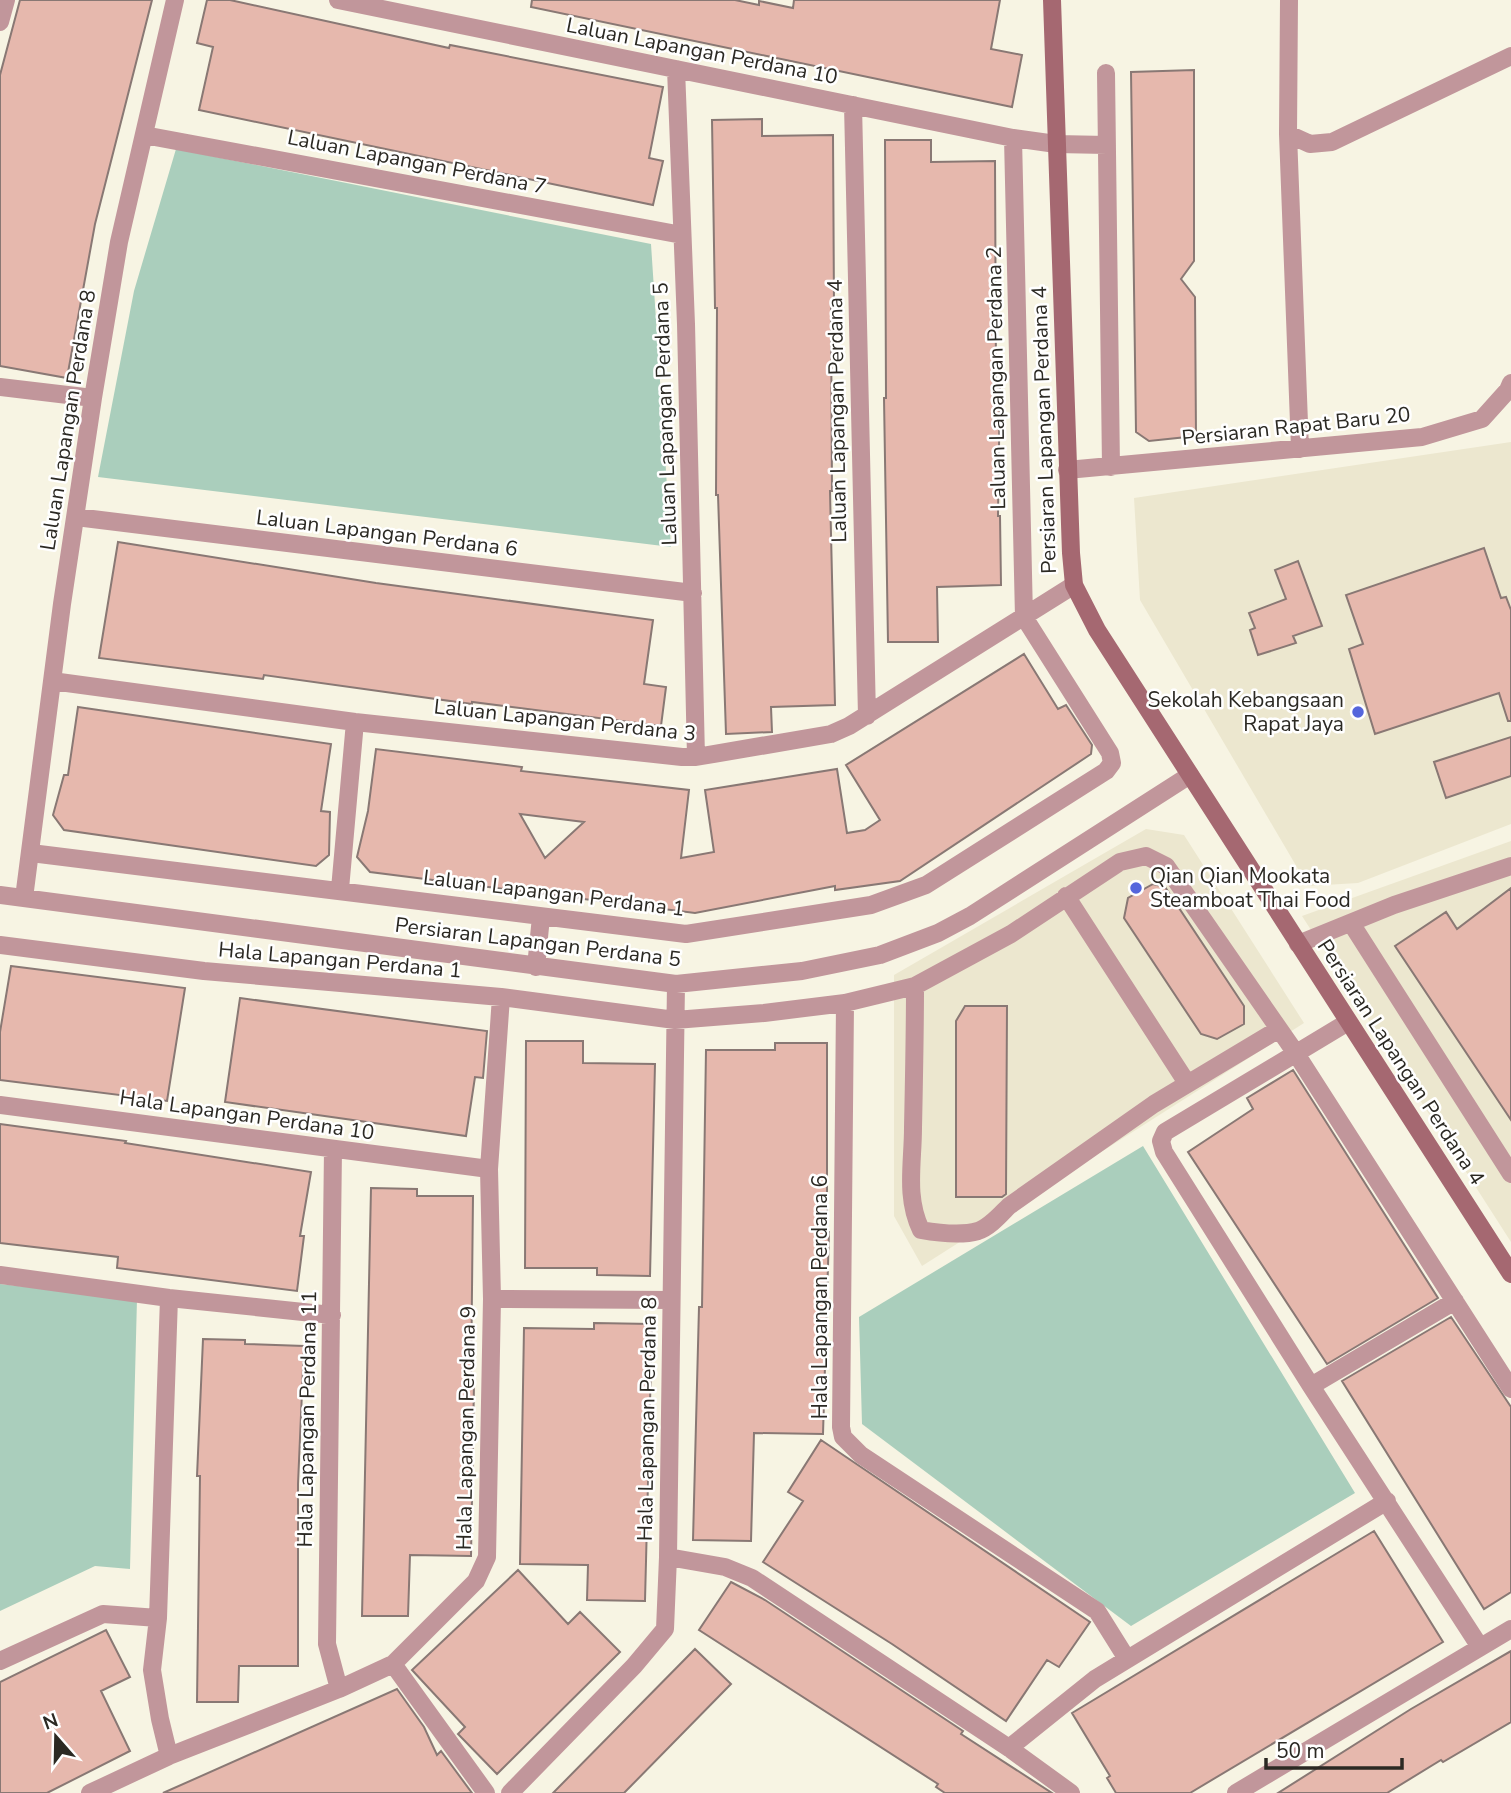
<svg xmlns="http://www.w3.org/2000/svg" width="1511" height="1793" viewBox="0 0 1511 1793" font-family="'Nunito Sans',sans-serif">
<style>
.built{fill:#ece7cf}
.park{fill:#aacebc}
.building{fill:#e6b8ad;stroke:#897874;stroke-width:2;fill-rule:evenodd}
.lines{fill:none;stroke-linecap:round;stroke-linejoin:round}
.street{stroke:#c1969b;stroke-width:18}
.secondary{stroke:#a56871;stroke-width:18}
.poi-dot{fill:#5566dc;stroke:#fff;stroke-width:2.5}
.labels{text-anchor:middle;dominant-baseline:central;stroke-width:5;stroke-linejoin:round;paint-order:stroke}
.street-label{font-size:21px;fill:#2b2923;stroke:#fff}
.poi-label{font-size:21px;fill:#2b2923;stroke:#fff;text-anchor:end}
</style>
<rect width="100%" height="100%" fill="#f7f4e3"/>
<path class="built" d="M1511,442v382l-153,59 -50,3 -168,-286 -6,-102z
M1146,829l38,6 120,188 -382,243 -28,-50v-241z
M1511,841v401l-209,-326z"/>
<path class="park" d="M176,149l475,95 20,303 -573,-70 36,-186z
M1143,1146l212,347 -224,133 -269,-202 -3,-107z
M0,1284l137,15 -7,270 -35,-3 -95,45z"/>
<path class="building" d="M20,0h132l-57,224 -28,154 -67,-12v-291z
M207,0h23l219,48 1,-3 213,42 -14,71 14,3 -10,44 -454,-95 14,-63 -16,-4z
M532,0h203l24,5v-4l34,7 1,-8h206l-9,49 31,6 -10,52 -481,-100z
M1194,70v191l-13,18 14,18 1,139 -47,5 -13,-9 -5,-360z
M762,119v17l71,-1 1,173h-3l1,183h-2l5,214 -64,2 1,25 -46,2 -8,-239h-2l1,-187h-2l-3,-188z
M885,140h46v22l64,-1 1,219h4l-2,136h2l1,69 -64,2 1,55h-50l-4,-244h2z
M118,542l258,41 277,37 -9,64 22,3 -5,39 -189,-24v2l-208,-29 -1,4 -164,-21z
M1484,548l17,50 5,-1 5,13v111h-3l-9,-28 -124,41 -26,-85 14,-5 -17,-49z
M1298,561l24,65 -29,10 3,7 -38,12 -8,-25 5,-2 -6,-15 37,-14 -11,-29z
M1024,654l34,55 8,-4 26,40 -1,9 -191,127 -65,9v-4l-140,27 -325,-41 -13,-15 11,-46 8,-62 146,18 -1,4 168,19 -8,68 33,-6 -9,-62 132,-21 10,64 18,-3 15,-10 -34,-55zM520,814l64,8 -39,36z
M78,707l253,37 -10,67 9,1 -1,43 -13,11 -252,-36 -11,-15 11,-40h4z
M1511,737v39l-65,22 -12,-36z
M1153,884l12,3 79,119v18l-27,15 -16,-5 -77,-116 4,-20z
M1511,888v232l-116,-174 51,-34 11,17z
M11,966l174,22 -18,113 -167,-21v-48z
M240,998l247,33 -4,47 -8,-1 -9,59 -241,-34z
M965,1006h42l-1,188 -4,3h-46v-176z
M526,1041h57v22l72,1 -5,212 -53,-1v-7h-72z
M775,1043h52v189h2l-6,202 -69,-1 -3,108 -58,-1 6,-233h3l4,-257h69z
M1293,1070l145,228 -111,66 -139,-212 65,-43 -6,-11z
M0,1124l126,17 -1,2 186,29 -11,64h4l-7,55 -180,-23 1,-11 -118,-14z
M371,1188l46,1v7h56l-2,187h3l-3,173 -61,-1 -2,61h-46z
M1451,1317l60,90v185l-27,17 -142,-228z
M594,1323l58,1 -7,277 -58,-1 1,-35 -68,-1 4,-236 70,1z
M203,1339l42,1v4l59,2 -6,138v182h-59l-1,36h-41l3,-226h-3z
M821,1440l269,182 -31,45 -12,-7 -41,61 -114,-77 -129,-82 40,-61 -15,-9z
M1374,1531l69,111 -253,151h-74l-9,-15 3,-2 -38,-63z
M518,1570l50,54 12,-12 40,40 -123,122 -39,-40 7,-7 -53,-57z
M731,1582l34,18 198,131 -2,3 91,59h-107l-9,-6 2,-3 -239,-154z
M106,1630l24,47 -29,14 29,60 -83,42h-47v-111z
M695,1649l36,35 -107,109h-71z
M1511,1651v71l-68,40 -2,-2 -54,33h-109l133,-84z
M397,1689l27,38 13,28 4,-4 31,42h-309z"/>
<g class="lines">
<path class="street" d="M338,0l675,138 43,6 51,1
M1289,0l-1,134 12,315
M0,22l6,-22
M676,69l10,255 10,433
M1106,73l5,394
M853,105l14,611
M1288,134l22,10 22,-2 179,-86
M144,135l538,100
M0,387l93,11
M1067,470l355,-33 60,-18 26,-29 3,-7
M76,517l617,76
M52,681l303,41 327,35h14l135,-23 18,-8 225,-141
M31,853l655,81 185,-29 55,-20 180,-114 6,-8 -2,-10 -86,-136 -11,-479
M340,889l15,-167
M0,895l676,89 126,-13 78,-16 58,-22 32,-17 220,-141
M1066,896l121,187
M24,898l38,-294 31,-206 26,-156 56,-242
M1351,923l160,251
M1298,944l96,-39 117,-39
M0,945l204,26 297,26 174,23 89,-7 81,-10 70,-17 96,-52 109,-72 26,-6 20,10 129,186 216,337
M536,967l5,-50
M915,986c0,47 -1,94 -2,142 0,35 -8,69 8,102 17,3 40,6 57,1 12,-4 22,-16 31,-25l145,-102 125,-75
M845,1003l-4,424 2,10 18,18 236,156 30,48
M1348,1022l-183,110 -4,9 3,11 147,234 169,261
M0,1105l489,64
M333,1149l-6,495 12,45
M0,1275l169,23 163,17
M169,1298l-11,320 -6,52 8,49 9,37
M492,1299l179,1
M1311,1386l144,-85
M668,1557l57,10 27,11 257,170 62,45
M0,1661l103,-47 55,4
M393,1664l93,129
M1009,1748l86,-69 292,-178
M90,1793l79,-37 170,-67 54,-25 83,-83 11,-24 5,-258 -3,-130 12,-172
M510,1793l124,-127 31,-37 3,-72 8,-573
M1236,1793l275,-164"/>
<path class="secondary" d="M1052,0l19,553 3,32 23,45 414,644"/>
</g>
<g class="poi-dot">
<circle cx="1358" cy="712" r="7"/>
<circle cx="1136" cy="888" r="7"/>
</g>
<g class="labels">
<g class="street-label">
<text transform="translate(702 51) rotate(11)">Laluan Lapangan Perdana 10</text>
<text transform="translate(417 162) rotate(11)">Laluan Lapangan Perdana 7</text>
<text transform="translate(996 378) rotate(-91)">Laluan Lapangan Perdana 2</text>
<text transform="translate(837 411) rotate(-91)">Laluan Lapangan Perdana 4</text>
<text transform="translate(665 414) rotate(-92)">Laluan Lapangan Perdana 5</text>
<text transform="translate(68 420) rotate(-81)">Laluan Lapangan Perdana 8</text>
<text transform="translate(1296 426) rotate(-6)">Persiaran Rapat Baru 20</text>
<text transform="translate(1044 430) rotate(-92)">Persiaran Lapangan Perdana 4</text>
<text transform="translate(387 533) rotate(7)">Laluan Lapangan Perdana 6</text>
<text transform="translate(565 720) rotate(6)">Laluan Lapangan Perdana 3</text>
<text transform="translate(554 893) rotate(7)">Laluan Lapangan Perdana 1</text>
<text transform="translate(538 942) rotate(7)">Persiaran Lapangan Perdana 5</text>
<text transform="translate(340 960) rotate(5)">Hala Lapangan Perdana 1</text>
<text transform="translate(1401 1062) rotate(57)">Persiaran Lapangan Perdana 4</text>
<text transform="translate(247 1115) rotate(8)">Hala Lapangan Perdana 10</text>
<text transform="translate(820 1297) rotate(-90)">Hala Lapangan Perdana 6</text>
<text transform="translate(307 1419) rotate(-89)">Hala Lapangan Perdana 11</text>
<text transform="translate(647 1419) rotate(-89)">Hala Lapangan Perdana 8</text>
<text transform="translate(466 1428) rotate(-89)">Hala Lapangan Perdana 9</text>
</g>
<g class="poi-label">
<text x="1344" y="700">Sekolah Kebangsaan<tspan x="1344" dy="24">Rapat Jaya</tspan></text>
<text x="1150" y="876" text-anchor="start">Qian Qian Mookata<tspan x="1150" dy="24">Steamboat Thai Food</tspan></text>
</g>
</g>
<g transform="translate(56 1737) rotate(340)" stroke="#ffffff" stroke-width="5" paint-order="stroke">
<path d="M0-5L12 26L0 18L-12 26Z" fill="#2b2923"/>
<text y="-10" font-size="19" font-weight="bold" text-anchor="middle" fill="#2b2923">N</text>
</g>
<path d="M1266 1758v10h136v-10" fill="none" stroke="#2b2923" stroke-width="3.5"/>
<text x="1276" y="1758" font-size="21" fill="#2b2923" stroke="#ffffff" stroke-width="5" paint-order="stroke">50 m</text>
</svg>
